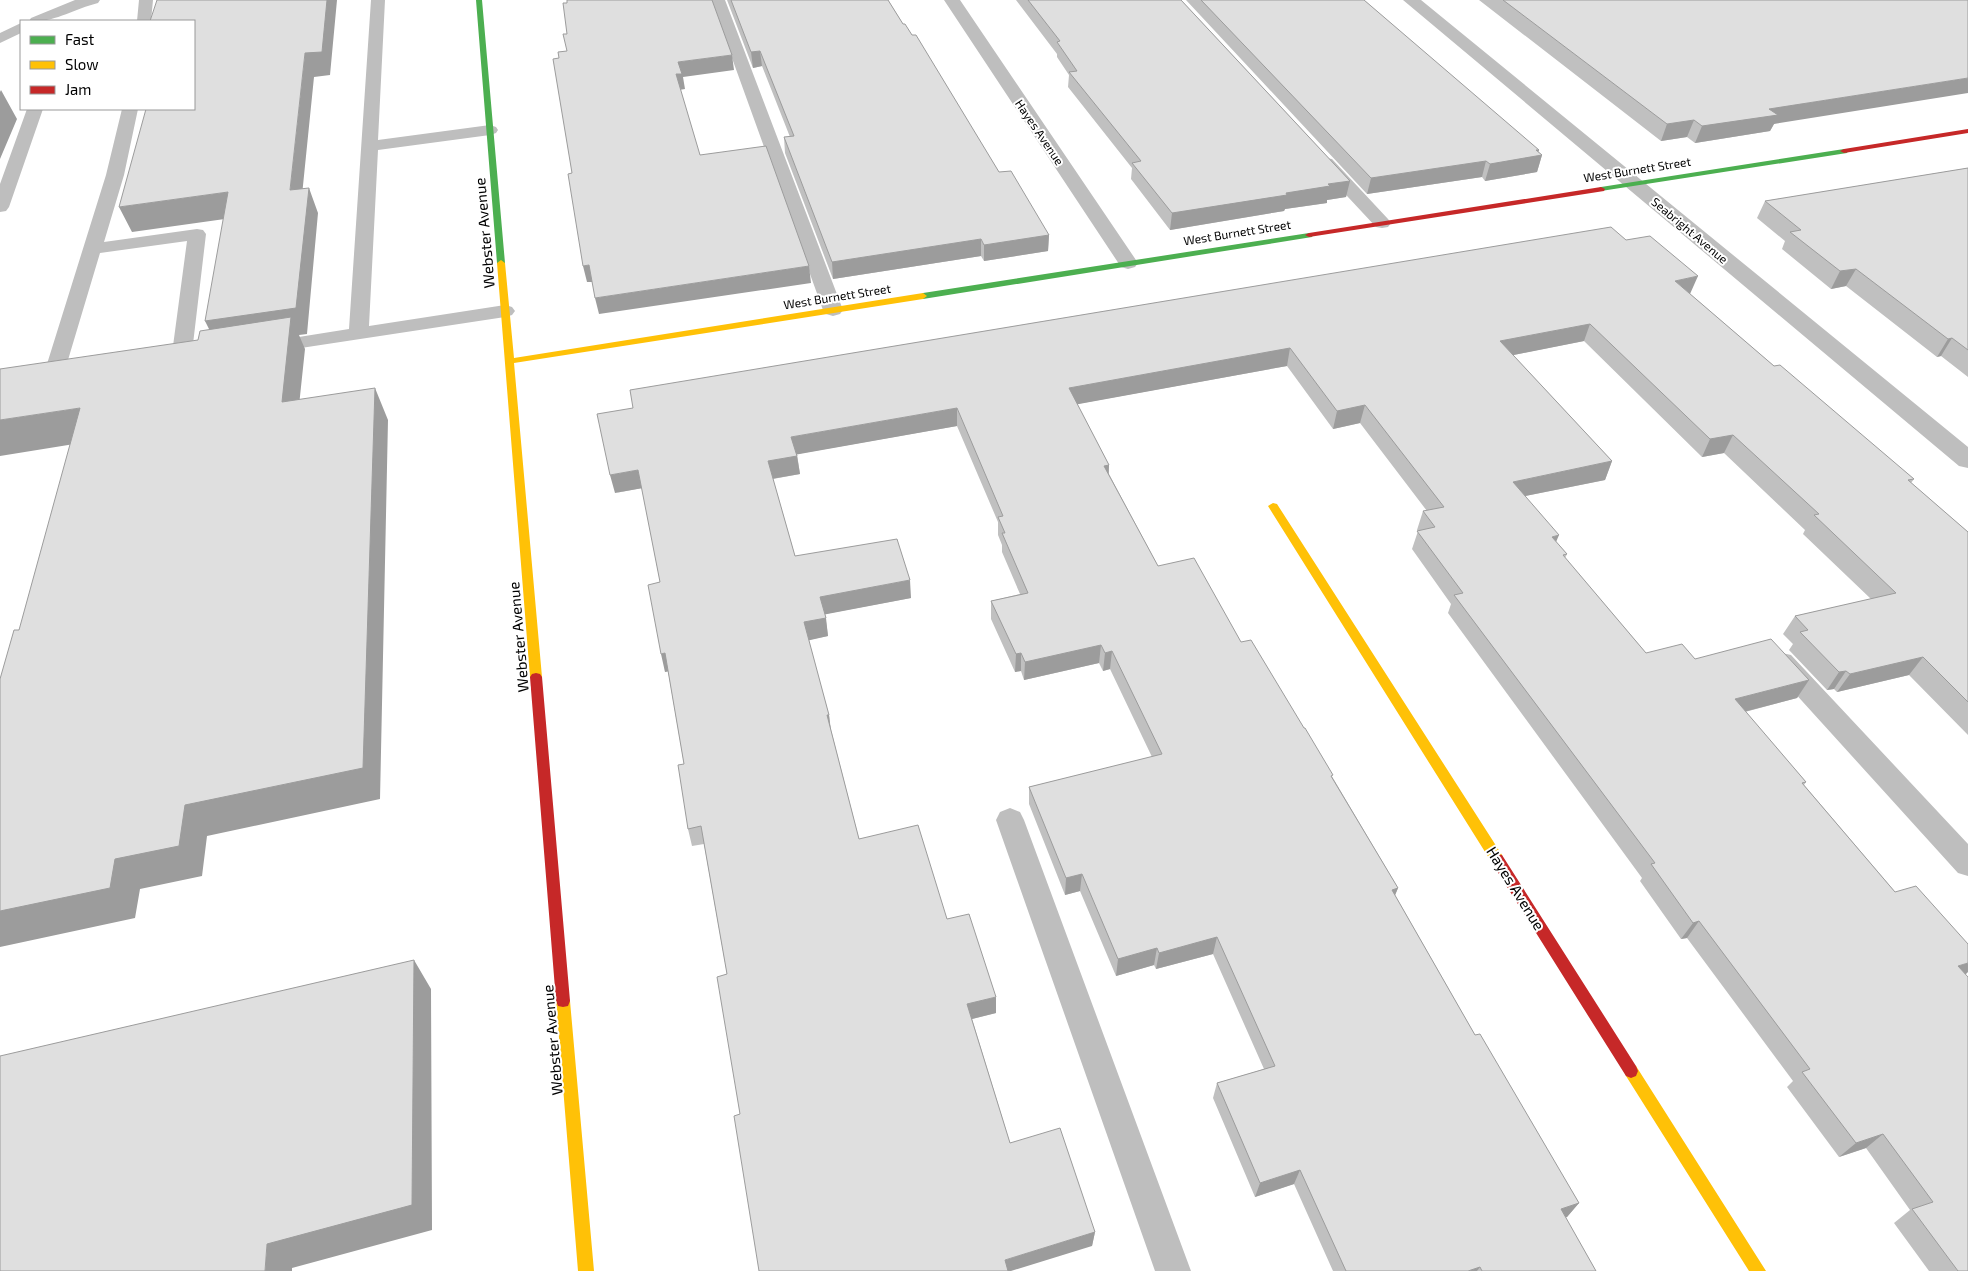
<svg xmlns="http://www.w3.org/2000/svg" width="1968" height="1271" viewBox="0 0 1968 1271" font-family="'Exo 2',sans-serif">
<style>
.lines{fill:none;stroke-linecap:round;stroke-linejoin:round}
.lane{fill:#bebebe;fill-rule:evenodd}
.street{fill:#bebebe;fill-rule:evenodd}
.fast{fill:#4caf50;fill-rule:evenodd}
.slow{fill:#ffc107;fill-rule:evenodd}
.jam{fill:#c62828;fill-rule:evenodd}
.wall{fill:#c0c0c0}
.shaded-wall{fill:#9c9c9c}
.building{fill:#dfdfdf;stroke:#9c9c9c}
.labels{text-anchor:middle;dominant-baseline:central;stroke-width:4;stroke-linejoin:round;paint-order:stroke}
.far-street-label{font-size:12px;fill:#000;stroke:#fff}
.street-label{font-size:15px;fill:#000;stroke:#fff}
</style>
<rect width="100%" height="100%" fill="#fff"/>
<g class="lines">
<path class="lane" d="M75,0h25l-2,3c-25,6 -43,20 -69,18l2,-3z
M139,0h14l-2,21h-14z
M371,0h14l-7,140 112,-15 6,2 2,3 -2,3 -6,2 -112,15 -9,176 136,-21 7,2 3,4 -3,4 -7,2 -237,36 -7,-2 -3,-4 3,-4 88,-14z
M711,0h14l118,310 -3,4 -7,2 -7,-2 -3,-4z
M21,23v10l-21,10v-10z
M27,109h16l-34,98 -3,4 -6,1v-28z
M122,109h16l-14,66 -20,67 93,-13 6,1 3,4 -15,127 -3,4 -7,2 -7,-2 -3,-4 16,-120 -87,12 -38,127 -3,4 -7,2 -7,-2 -3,-4 64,-205z
M1326,158l6,1 56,60 3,4 -3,4 -6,1 -6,-1 -56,-60 -2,-4 2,-4z
M1782,653l9,2 177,189v32l-10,-3 -185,-204 -4,-7 4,-7z
M1010,808l10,4 4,8 167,451h-36l-159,-451 4,-8z"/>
<path class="street" d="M944,0h16l178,263 -3,4 -7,2 -7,-2z
M1403,0h18l547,447v21l-9,-2z"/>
<path class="fast" d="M476,0h6l23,263 -4,3 -4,-3z
M1844,149l4,2 -1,2 -246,38 -4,-2 4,-2z
M1309,233l4,2 -1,2 -389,62 -4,-3 4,-3z"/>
<path class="slow" d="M501,260l4,3 9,95 409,-65 4,3 -4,3 -409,64 28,314 -2,3h-8l-2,-3 -33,-414z
M1273,503l4,1 225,351 1,4 -1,4 -5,1 -5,-1 -224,-357z
M563,995l5,1 2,5 24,270h-16l-22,-270 2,-5z
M1631,1064l5,2 130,205h-17l-123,-195 -2,-5 2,-5z"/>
<path class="jam" d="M1968,129v4l-124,20 -4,-2 4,-2z
M1601,187l4,2 -1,2 -295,46 -4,-2 4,-2z
M536,673l4,1 2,3 28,324 -2,5 -5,1 -5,-1 -2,-5 -26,-324 2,-3z
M1497,854l5,1 134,211 2,5 -2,5 -5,2 -5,-2 -134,-213 -1,-4 1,-4z"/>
</g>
<path class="wall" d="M727,0h161l15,24 9,11 87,137 50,63 -1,16 -64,10 -3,-5 -148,23 -48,-126 -1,-16h6l-28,-71 -9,2z
M1016,0h165l169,181 -4,16 -19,3v3l-42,6 -1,2 -114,19 -39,-51 1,-11 -64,-81 1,-12 -12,-18v-3z
M1186,0h178l178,155 -5,17 -52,9 -3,-4 -115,17z
M1479,0h489l-194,124 -4,7 -75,12 -8,-6 -26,4z
M1968,168v209l-27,-21 -4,1 -91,-71 -15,3 -49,-40 3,-8 -28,-23 8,-17z
M1626,240l64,54 84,72 140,113 -3,4 57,49v203l-59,-60 -72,17 -3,-3 -7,1 -38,-40 4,-6 -10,-10 12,-18 76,-17 -68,-65 2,-4 -81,-77 -22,4 -118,-116 -71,14 99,106 -7,19 -80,16 31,46 11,12 -2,4 81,95 49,6 114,21 -12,18 -52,14 61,70 -2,3 161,189 3,297h-39l-35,-48 16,-13 -44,-62 -27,9 -52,-70 6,-6 -106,-143 -6,1 -41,-58 2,-3 -194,-265 3,-9 -39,-55 6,-18 -1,-1 6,-19h4l-67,-88 -27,6 -46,-63 -210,38 32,61v9l49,92 83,76 92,136 65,110 -3,7 80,140 104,168 -12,14h-2l31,54h-263l-39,-87 -39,13 -42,-99 4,-15 47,-14 -51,-115 -57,15 -2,-4 -38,11 -36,-85 -15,4 -36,-91v-17l123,-30 -42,-88 -7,2 -4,-8 -75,17 -3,-9 -6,1 -24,-53v-18l29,-7 -18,-42v-7l-4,-10v-13l-41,-96 -160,28 3,20 -27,5 22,77 116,42 -86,16 3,22 -20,4 21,75 2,15 28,109 88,80 49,94 -24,6 38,124 85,89 -3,14 -352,-132 -13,-140 -23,-130 -12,2 -4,-17 -4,-65 -16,-93 -3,1 -5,-90 -18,-94 -27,5z"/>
<path class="shaded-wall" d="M327,0h10l-7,75 -16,2 -14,138 -10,-25 15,-137z
M760,51l2,15 -9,2 -2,-16z
M732,55l2,15 -51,7 2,12 -6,1 -3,-16 2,-12z
M1968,78v15l-194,31 -4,7 -75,12 7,-17 67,-17z
M1,90l16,29 -17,40v-67z
M1694,120l-7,17 -26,4 6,-17z
M1536,150h3l-2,6 5,-1 -5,17 -52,9 5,-17z
M1486,161l-4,16 -115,17 4,-16z
M1350,181l-4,16 -19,3v3l-42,6 -1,2 -114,19 2,-17 114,-20 42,-9z
M309,188l9,25 -11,121 -8,1 6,14 -9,85 -78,-87 -13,-26z
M228,192l11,25 -107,15 -13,-25z
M1049,235l-1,16 -64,10v-16z
M981,239v17l-148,23 -1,-17z
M589,265l4,17h-6l-4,-16z
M809,266l2,17 -212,31 -4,-16z
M1856,269l-10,17 -15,3 9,-18z
M1698,276l-8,18 -15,-13z
M1590,324l-6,17 -90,18 6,-18z
M1952,338l-11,18 -4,1 11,-18z
M1290,348l-3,18 -219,40 1,-18z
M375,388l13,32 -8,379 -173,37 -5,40 -62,13 -5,29 -135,29v-36l115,-52 70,-54z
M1365,405l-5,18 -27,6 4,-18z
M80,408l19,32 -99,16v-36z
M957,408v18l-163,29 -3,-18z
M1733,435l-9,18 -22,4 8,-18z
M797,456l3,18 -29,5 -3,-18z
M1612,461l-7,19 -99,20 7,-18z
M1109,465l-1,18 -4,-17z
M638,470l5,18 -28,5 -5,-18z
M1559,535l-8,19 1,-17z
M910,580l1,18 -89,17 -2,-18z
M826,618l2,18 -22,5 -2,-19z
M1101,645l-2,18 -75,17 1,-18z
M1112,651l-2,18 -7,2 2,-18z
M665,653l5,18 -5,1 -4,-18z
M1021,653v18l-6,1 1,-18z
M1923,657l-14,18 -72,17 13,-18z
M1846,671l-12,18 -7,1 12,-18z
M1809,680l-12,18 -73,19 11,-18z
M827,715h2l2,18z
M1082,874l-2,17 -15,4 1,-17z
M1398,888l-7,17 1,-15z
M1699,921l-12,17 -6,1 12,-16z
M1217,937l-4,17 -57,15 3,-16z
M1157,948l-3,17 -38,11 2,-17z
M414,960l17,29 1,241 -140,38v3h-27l2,-27z
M1968,963v9l-4,4 -6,-10z
M996,997v16l-28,7 -1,-16z
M1883,1134l-17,14 -27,9 17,-14z
M1300,1170l-6,14 -39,13 5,-14z
M1579,1203l-12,14 -18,6 12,-14z
M1095,1232l-3,14 -81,25h-6v-11z
M1480,1267l-3,4h-9z"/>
<path class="building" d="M157,0h170l-5,52 -17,1 -15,137 19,-2 -13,120 -91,13 23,-129 -109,15 27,-98h48v-88h-44z
M567,0h145l20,55 -54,7 4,12h-6l24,81 66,-9 43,120 -214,32 -6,-33 -6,1 -15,-92 4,-1 -19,-114 6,-1 -1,-6 9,-1 -4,-17h4l-4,-31h4z
M731,0h157l15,24h2l7,11h4l83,137 12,-1 38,64 -65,10 -3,-6 -149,23 -48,-125 10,-1 -34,-85 -9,1z
M1028,0h153l169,181 -22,3 2,2 -44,7 1,2 -115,18 -40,-50 9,-2 -72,-89 8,-1 -20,-29 3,-1z
M1201,0h163l175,150h-3l6,5 -52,9 -4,-3 -115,17z
M1503,0h465v78l-199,31 9,6 -76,11 -8,-6 -27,4z
M1968,168v182l-16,-12 -4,1 -92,-70 -16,2 -50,-39 11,-2 -36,-29z
M1611,227l15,13 24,-4 48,40 -23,5 99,85 6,-1 134,114 -6,1 60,52v170l-45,-45 -73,17 -4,-3 -7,1 -39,-40 8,-2 -13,-14 101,-23 -82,-78 5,-1 -86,-79 -23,4 -120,-115 -90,17 112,120 -99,21 46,53 -7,2 15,17 -4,1 83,98 36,-9 13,15 76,-20 38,41 -74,19 71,83 -4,1 93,109 21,-6 52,58v19l-10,3 10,11v294h-10l-46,-62 21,-7 -50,-68 -27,9 -54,-71 8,-3 -111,-148 -6,2 -42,-59 4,-1 -201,-268 9,-2 -46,-62 18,-4 -12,-16 21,-4 -79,-102 -28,6 -47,-63 -221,40 40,77 -5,1 54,100 36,-8 47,84 10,-2 53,88h1l28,47 -2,1 67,112 -6,2 83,145 5,-1 99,169 -18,6 35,62h-114l-2,-4 -12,4h-122l-46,-101 -40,13 -43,-100 58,-17 -58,-129 -58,16 -2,-5 -39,11 -36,-85 -16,4 -37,-91 133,-33 -50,-103 -7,2 -4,-8 -76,17 -4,-9 -5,1 -25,-53 37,-8 -26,-60h3l-7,-16 5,-1 -46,-108 -166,29 6,19 -29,5 27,95 102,-17 13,41 -90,17 6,21 -22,4 25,93h-2l32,124 59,-14 29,94 22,-5 27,83 -29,7 43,139 50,-15 35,104 -90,28 3,11h-249l-25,-155 6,-2 -23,-137 10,-3 -26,-148 -13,3 -10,-64 6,-1 -19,-111 -4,1 -13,-69 12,-3 -22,-112 -28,5 -13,-61 36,-6 -3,-18z
M291,317l-9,85 93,-14 -12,380 -178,37 -6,41 -64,13 -5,29 -110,23v-232l14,-49h5l61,-222 -80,12v-51l198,-29 2,-9z
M414,960l-2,245 -145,39 -2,27h-265v-215z"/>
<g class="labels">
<g class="far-street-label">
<text transform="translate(1040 132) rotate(56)">Hayes Avenue</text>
<text transform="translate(1637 169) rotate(-9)">West Burnett Street</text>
<text transform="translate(1690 230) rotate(40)">Seabright Avenue</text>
<text transform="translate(1237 232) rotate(-9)">West Burnett Street</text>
<text transform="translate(837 296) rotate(-9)">West Burnett Street</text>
</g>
<g class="street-label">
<text transform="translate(484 233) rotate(-95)">Webster Avenue</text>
<text transform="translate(518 637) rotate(-95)">Webster Avenue</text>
<text transform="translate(1516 888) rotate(58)">Hayes Avenue</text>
<text transform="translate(552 1040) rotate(-95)">Webster Avenue</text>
</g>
</g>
<rect x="20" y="20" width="175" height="90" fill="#ffffff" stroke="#999999"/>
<rect x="30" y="36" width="25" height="8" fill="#4caf50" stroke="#999999"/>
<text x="65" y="45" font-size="15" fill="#000000">Fast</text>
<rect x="30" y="61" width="25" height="8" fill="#ffc107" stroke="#999999"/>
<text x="65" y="70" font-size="15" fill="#000000">Slow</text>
<rect x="30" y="86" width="25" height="8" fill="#c62828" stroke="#999999"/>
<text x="65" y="95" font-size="15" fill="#000000">Jam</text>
</svg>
